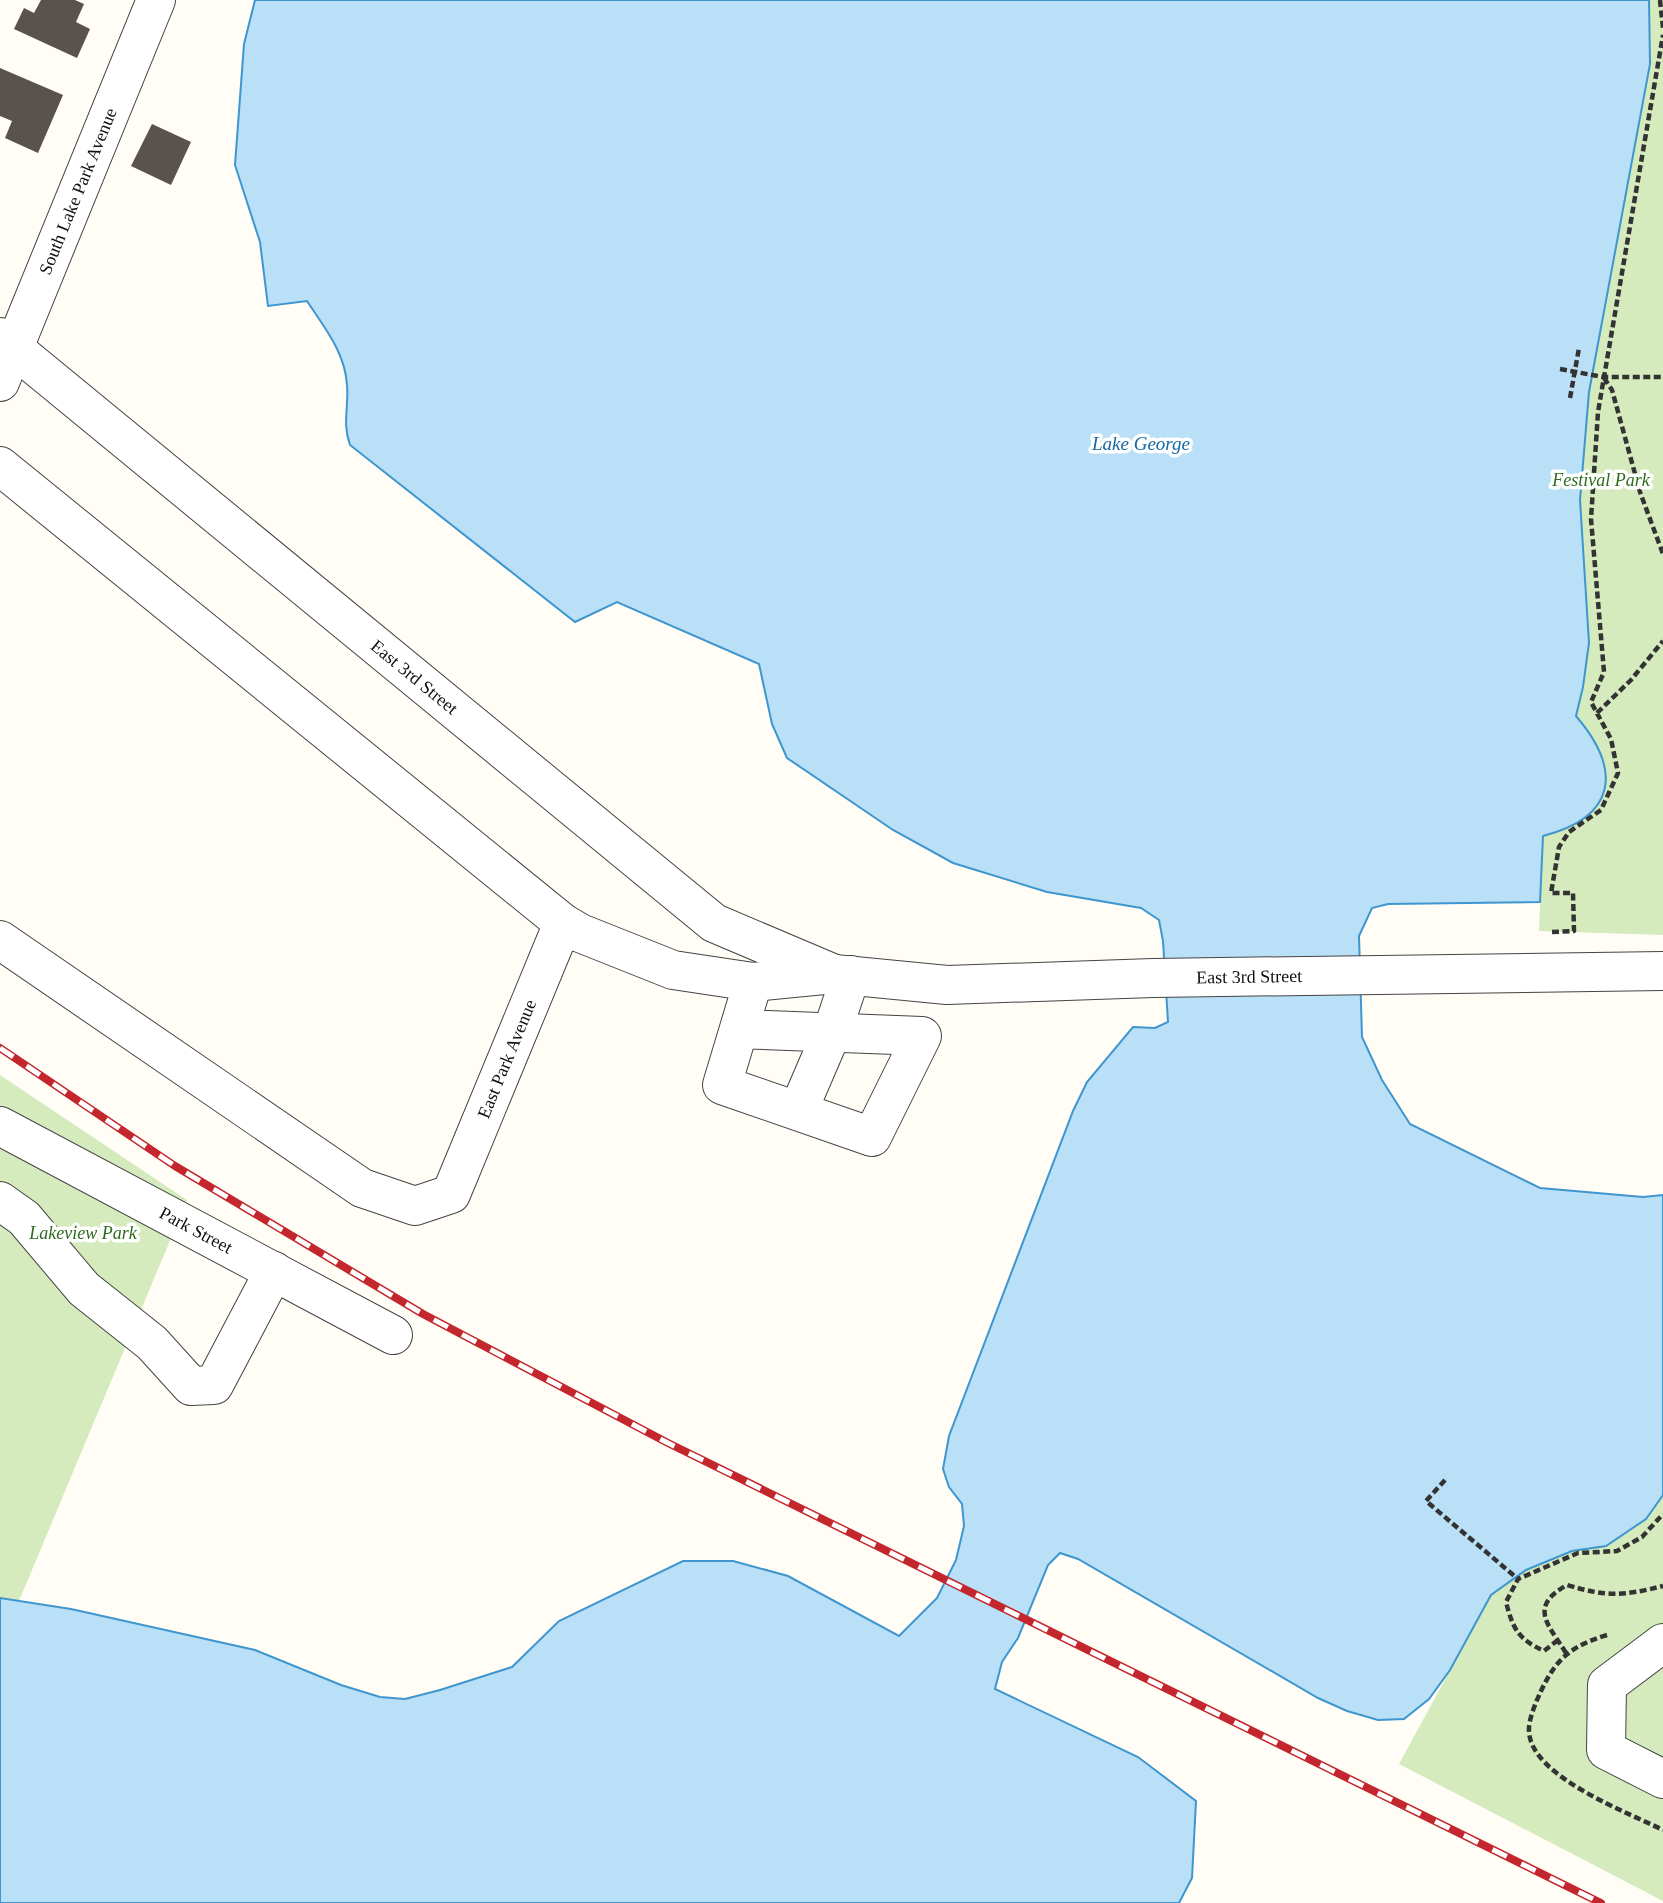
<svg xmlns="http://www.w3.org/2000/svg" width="1663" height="1903" viewBox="0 0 1663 1903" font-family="Georgia,serif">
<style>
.green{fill:#d5ebbd}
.water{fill:#b9e0f7;stroke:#3f96cf;stroke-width:2}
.building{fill:#5a524d}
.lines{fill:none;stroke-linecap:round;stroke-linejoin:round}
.minor-casing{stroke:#444;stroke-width:40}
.path{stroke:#333;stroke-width:4.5;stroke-dasharray:7 3.5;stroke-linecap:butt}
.minor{stroke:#fff;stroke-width:38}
.rail-casing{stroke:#c4262e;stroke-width:8}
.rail{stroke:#fff;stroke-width:5;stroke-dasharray:16;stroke-linecap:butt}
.labels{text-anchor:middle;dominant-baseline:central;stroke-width:7;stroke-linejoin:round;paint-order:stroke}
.street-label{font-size:18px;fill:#111;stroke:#fff}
.park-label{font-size:18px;font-style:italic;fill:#2f6b1f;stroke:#fff}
.water-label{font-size:19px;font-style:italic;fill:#1768a6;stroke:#fff}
</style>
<rect width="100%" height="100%" fill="#fffdf5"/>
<path class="green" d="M1604,0h59v935l-124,-4 4,-95z
M0,1075l187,125 -168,401 -19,-3z
M1663,1495v406l-264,-137 92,-169 35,-25 46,-19 35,-5 39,-27z"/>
<path class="water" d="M255,0h1394l1,64 -61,328 -9,108 9,143 -6,44 -7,29c47,55 40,101 -33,120l-3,66 -152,2 -16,4 -13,28 3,101 20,43 28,44 130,64 103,9 20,-2v300l-17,24 -40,27 -34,5 -46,19 -35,25 -41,75 -21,29 -25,20 -26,1 -31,-9 -29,-13 -240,-139 -18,-6 -12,12 -30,73 -16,24 -7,27 143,68 58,44 -4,77 -13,25h-1179v-305l71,11 184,41 86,35 39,12 25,2 35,-9 72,-23 47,-46 124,-60h50l55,15 111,60 38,-38 19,-38 8,-34 -2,-22 -13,-17 -6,-18 6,-33 124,-325 14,-29 46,-55 22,1 13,-6 -5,-81 -4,-21 -18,-12 -94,-16 -94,-29 -60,-33 -106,-72 -15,-34 -13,-60 -142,-62 -42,20 -225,-177c-8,-22 -1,-38 -3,-60 -2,-33 -23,-58 -40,-84l-39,5 -8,-64 -25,-77 9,-121z"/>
<path class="building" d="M41,0h34l9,4 -8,18 14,7 -13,29 -63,-29 10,-21 10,5z
M0,68l63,27 -25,58 -33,-15 7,-17 -12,-5z
M152,124l39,18 -20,43 -40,-19z"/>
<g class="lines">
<g class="minor-casing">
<g id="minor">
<path id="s1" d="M0,337l714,586 118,50"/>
<path id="s2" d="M0,382l156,-382"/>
<path id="s3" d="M0,466l563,457 17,10 93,37 80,12 81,-8 113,11 206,-7 510,-7"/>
<path id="s4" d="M0,940l362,248 53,18 36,-12 112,-271"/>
<path d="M739,1029l183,7 -50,101 -150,-52 31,-103"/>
<path d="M798,1111l34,-79 19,-57"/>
<path id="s5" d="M0,1126l393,209"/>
<path d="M0,1201l24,17 60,71 68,54 39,43 23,-1 60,-114"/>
<path d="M1663,1643l-56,42 -1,65 57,29"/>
</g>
</g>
<path class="path" d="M1660,0l3,28
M1560,369l43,8h60
M1604,378l8,12 28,102 23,62
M1570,398l9,-50
M1597,713l34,-33 32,-39
M1552,932l22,-1 -1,-38h-22l8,-46 10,-15 32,-22 17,-37 -7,-34 -20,-37 13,-30 -13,-153 7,-107 65,-377
M1445,1480l-19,21 92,78
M1607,1635c-35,11 -50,22 -66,56 -5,11 -13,29 -12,41 3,45 98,80 134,98
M1558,1640l-14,11c-26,-12 -31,-22 -38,-49l12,-23 60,-26 39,-2 25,-14 21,-23
M1566,1653c-18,-29 -38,-46 1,-68 40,12 56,11 96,1"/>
<use href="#minor" class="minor"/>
<g class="rail-casing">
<path id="rail" d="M0,1048l175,118 248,148 245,129 933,460"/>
</g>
<use href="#rail" class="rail"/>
</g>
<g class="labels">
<g class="street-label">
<text stroke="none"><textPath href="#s2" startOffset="206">South Lake Park Avenue</textPath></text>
<text stroke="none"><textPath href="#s1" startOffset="536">East 3rd Street</textPath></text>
<text stroke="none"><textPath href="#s3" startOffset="1423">East 3rd Street</textPath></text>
<text stroke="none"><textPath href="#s4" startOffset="679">East Park Avenue</textPath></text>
<text stroke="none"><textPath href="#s5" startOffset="222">Park Street</textPath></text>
</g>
<g class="park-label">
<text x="1601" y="480">Festival Park</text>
<text x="83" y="1233">Lakeview Park</text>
</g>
<g class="water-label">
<text x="1141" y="443">Lake George</text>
</g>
</g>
</svg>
